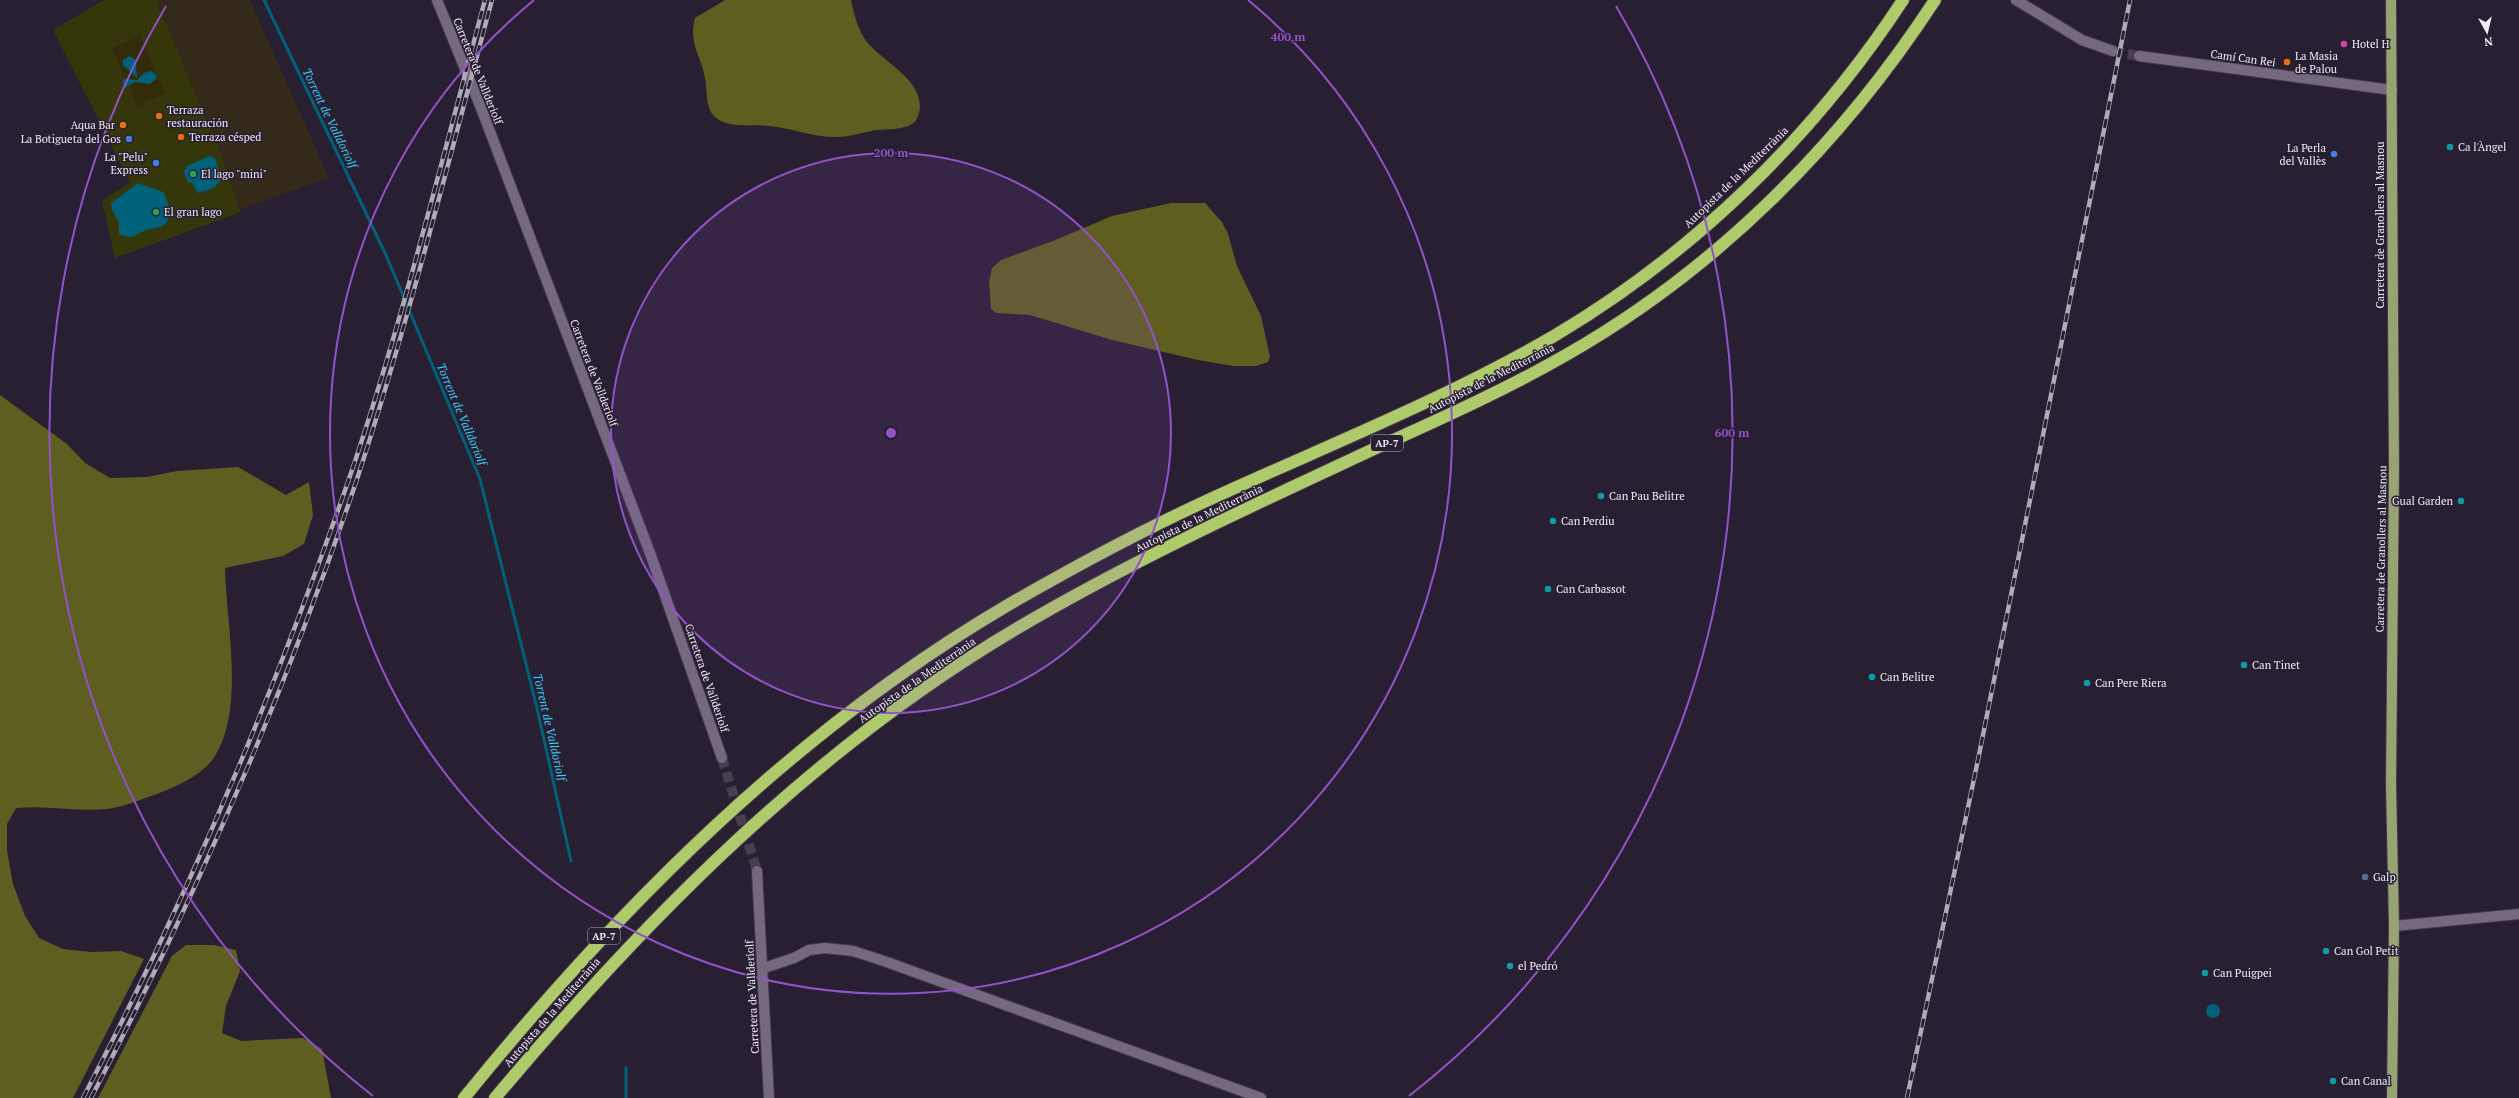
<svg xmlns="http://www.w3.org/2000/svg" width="2519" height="1098" viewBox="0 0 2519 1098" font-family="'PT Serif',serif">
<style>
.industrial{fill:#342a1a}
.green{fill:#35360a}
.forest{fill:#5d5e1f}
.sand{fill:#332b0a;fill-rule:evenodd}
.water{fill:#00617a}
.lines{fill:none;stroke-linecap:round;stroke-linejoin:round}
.stream{stroke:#00617a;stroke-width:3}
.minor-tunnel{stroke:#473e50;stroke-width:10;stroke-dasharray:10 5;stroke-linecap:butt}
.minor-casing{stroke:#433a4a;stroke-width:12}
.major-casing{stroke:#433a4a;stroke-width:12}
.highway-casing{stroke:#433a4a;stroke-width:14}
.minor{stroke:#756980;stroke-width:10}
.major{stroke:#98a373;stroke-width:10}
.highway{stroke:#afca6b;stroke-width:12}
.rail-casing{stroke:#b0a9b8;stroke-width:4.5}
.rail{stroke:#291f32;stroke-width:3;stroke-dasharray:9;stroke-linecap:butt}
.ring{fill:none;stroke:#9352ca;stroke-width:2}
.hotel-dot{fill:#d1479c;stroke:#291f32;stroke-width:1.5}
.food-dot{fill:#e8710a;stroke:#291f32;stroke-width:1.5}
.shop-dot{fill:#3f7fe0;stroke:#291f32;stroke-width:1.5}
.culture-dot{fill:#0f9aa8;stroke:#291f32;stroke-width:1.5}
.leisure-dot{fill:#2e9e5b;stroke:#291f32;stroke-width:1.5}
.service-dot{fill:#5c6f8a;stroke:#291f32;stroke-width:1.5}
.labels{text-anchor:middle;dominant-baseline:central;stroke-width:3;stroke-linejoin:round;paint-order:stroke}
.shield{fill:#291f32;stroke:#b5aebd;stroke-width:1}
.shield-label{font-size:10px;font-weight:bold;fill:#f1ebf8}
.poi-label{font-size:11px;fill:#f1ebf8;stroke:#291f32;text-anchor:start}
.street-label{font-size:11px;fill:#f1ebf8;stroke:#291f32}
.water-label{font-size:12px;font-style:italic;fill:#38d1fd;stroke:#291f32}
.centre{fill:#9352ca;stroke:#291f32;stroke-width:2}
.ring-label{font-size:12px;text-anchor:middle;font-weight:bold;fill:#9352ca;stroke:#291f32;stroke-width:3;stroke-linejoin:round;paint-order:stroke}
</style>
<rect width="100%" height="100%" fill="#291f32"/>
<path class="industrial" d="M156,0h94l79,178 -88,31 -19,-53z"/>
<path class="green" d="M104,0h52l66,156 19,56 -126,46 -13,-57 28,-19 -77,-152z"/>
<path class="forest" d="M725,0h126c3,14 7,31 16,42 16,20 52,35 53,64 0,6 -3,16 -8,18 -11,6 -24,5 -36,6 -12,2 -26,7 -38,7 -24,1 -46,-9 -69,-11 -15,-2 -34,2 -48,-5 -17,-8 -13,-27 -16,-43 -4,-23 -17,-34 -10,-60z
M1171,203h34l17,19 6,12 9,32 24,50 9,41 -2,5 -12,4h-23l-35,-6 -86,-20 -82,-25 -34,-2 -5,-4 -2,-27 3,-14 9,-8 52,-19 59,-25z
M0,395l67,49 18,19 25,15 37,-1 30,-6 61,-4 48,28 23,-13 4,33 -9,29 -21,12 -58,12c1,56 21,143 -12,191 -12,17 -38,28 -56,35 -16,5 -33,13 -50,15 -30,3 -60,-4 -91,-1l-9,16v27l6,33 12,32 14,22 24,11 27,3 31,-1 23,8 -71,139h-73z
M186,945h28l22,5 4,21 -14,35 -4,27 19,8 62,-3 19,11 9,49h-233l74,-142z"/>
<path class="sand" d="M140,36l25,57 -28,13 -8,-20 6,-4 15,2 6,-4v-6l-9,-3 -10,9 -11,-1 -14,-31zM130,56l6,9 1,13 -14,-13v-5z"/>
<path class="water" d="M130,56l6,4 1,18 -14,-13v-5z
M151,71l5,3 1,4 -7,6 -15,-2 -9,5 -4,-4 2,-4 13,1 7,-7z
M209,156l6,2 7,21 -8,9 -16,5 -6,-10 -4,-1 -4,-10 3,-6z
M138,183l25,9c5,9 12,27 -1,34 -4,2 -10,2 -15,4 -13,4 -12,11 -28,4v-11l-7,-14 -1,-6z
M2206 1011a7 7 0 1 1 14 0a7 7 0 1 1-14 0Z"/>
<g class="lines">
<path class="stream" d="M264,0l122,255 94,224 57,229 34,153
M626,1068v30"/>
<path class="minor-tunnel" d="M2113,51l26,5
M722,758l35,113"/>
<g class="minor-casing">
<path id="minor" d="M437,0l44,108 169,445 72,205
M2016,0l66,40 31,11
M2139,56l253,34
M757,871l12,227
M2394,926l125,-12
M764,968l30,-10 15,-8 16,-2 28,3 31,10 377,137"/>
</g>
<g class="major-casing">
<path id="major" d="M2391,0l3,467 -3,317 3,142 -2,172"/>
</g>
<g class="highway-casing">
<path id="highway" d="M464,1098c154,-190 331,-368 544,-493 64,-37 129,-72 196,-103 117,-54 238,-101 350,-166 140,-83 260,-200 349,-336
M495,1098c152,-181 321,-352 526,-472 114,-67 235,-122 355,-178 64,-29 129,-58 190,-93 151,-86 275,-211 369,-355"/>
</g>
<use href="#minor" class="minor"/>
<use href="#major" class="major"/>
<use href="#highway" class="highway"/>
<g class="rail-casing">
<path id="rail" d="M83,1098c104,-200 193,-408 267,-622 53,-156 92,-317 135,-476
M91,1098c104,-200 196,-408 267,-622 51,-156 91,-317 134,-476
M1907,1098l72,-343 151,-755"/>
</g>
<use href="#rail" class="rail"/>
</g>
<circle cx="891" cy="433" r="280" fill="#9352ca" fill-opacity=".12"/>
<g class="ring">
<circle cx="891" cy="433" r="280"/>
<path d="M1248 0A561 561 0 1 1 534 0"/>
<path d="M373 1096A841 841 0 0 1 166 6M1616 6A841 841 0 0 1 1409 1096"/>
</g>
<circle class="hotel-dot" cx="2344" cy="44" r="4"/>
<g class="food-dot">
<circle cx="2287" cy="62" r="4"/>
<circle cx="159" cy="116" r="4"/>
<circle cx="123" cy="125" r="4"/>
<circle cx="181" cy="137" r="4"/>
</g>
<g class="shop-dot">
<circle cx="129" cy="139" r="4"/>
<circle cx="2334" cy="154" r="4"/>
<circle cx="156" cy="163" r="4"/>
</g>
<g class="culture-dot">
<circle cx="2450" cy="147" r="4"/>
<circle cx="1601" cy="496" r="4"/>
<circle cx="2461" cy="501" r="4"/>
<circle cx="1553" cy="521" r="4"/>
<circle cx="1548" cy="589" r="4"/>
<circle cx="2244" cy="665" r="4"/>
<circle cx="1872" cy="677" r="4"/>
<circle cx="2087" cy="683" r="4"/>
<circle cx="2326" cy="951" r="4"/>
<circle cx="1510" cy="966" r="4"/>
<circle cx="2205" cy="973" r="4"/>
<circle cx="2333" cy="1081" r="4"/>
</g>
<g class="leisure-dot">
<circle cx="193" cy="174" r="4"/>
<circle cx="156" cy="212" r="4"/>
</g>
<circle class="service-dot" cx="2365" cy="877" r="4"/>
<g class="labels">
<g class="shield">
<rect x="1371" y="435" width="32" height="16" rx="3"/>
<rect x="588" y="928" width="32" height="16" rx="3"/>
</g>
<g class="shield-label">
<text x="1387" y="443">AP-7</text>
<text x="604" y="936">AP-7</text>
</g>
<g class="poi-label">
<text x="2352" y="44">Hotel H</text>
<text x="2295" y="56">La Masia<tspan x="2295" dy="13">de Palou</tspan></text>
<text x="167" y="110">Terraza<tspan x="167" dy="13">restauración</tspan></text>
<text x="115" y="125" text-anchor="end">Aqua Bar</text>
<text x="189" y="137">Terraza césped</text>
<text x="121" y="139" text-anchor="end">La Botigueta del Gos</text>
<text x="2458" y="147">Ca l'Àngel</text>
<text x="2326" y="148" text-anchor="end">La Perla<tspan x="2326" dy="13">del Vallès</tspan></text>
<text x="148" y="157" text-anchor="end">La "Pelu"<tspan x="148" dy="13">Express</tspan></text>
<text x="201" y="174">El lago "mini"</text>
<text x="164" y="212">El gran lago</text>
<text x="1609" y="496">Can Pau Belitre</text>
<text x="2453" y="501" text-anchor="end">Gual Garden</text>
<text x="1561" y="521">Can Perdiu</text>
<text x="1556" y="589">Can Carbassot</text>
<text x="2252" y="665">Can Tinet</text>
<text x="1880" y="677">Can Belitre</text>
<text x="2095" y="683">Can Pere Riera</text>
<text x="2373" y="877">Galp</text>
<text x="2334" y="951">Can Gol Petit</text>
<text x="1518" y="966">el Pedró</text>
<text x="2213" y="973">Can Puigpei</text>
<text x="2341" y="1081">Can Canal</text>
</g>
<g class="street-label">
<text transform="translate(2243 58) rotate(8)">Camí Can Rei</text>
<text transform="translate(478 71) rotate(68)">Carretera de Vallderiolf</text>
<text transform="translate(1736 177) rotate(-44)">Autopista de la Mediterrània</text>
<text transform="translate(2380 225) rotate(-90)">Carretera de Granollers al Masnou</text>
<text transform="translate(594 373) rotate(69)">Carretera de Vallderiolf</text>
<text transform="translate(1491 378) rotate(-27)">Autopista de la Mediterrània</text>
<text transform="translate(1199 518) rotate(-26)">Autopista de la Mediterrània</text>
<text transform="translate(2381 549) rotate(-89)">Carretera de Granollers al Masnou</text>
<text transform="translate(707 678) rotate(71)">Carretera de Vallderiolf</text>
<text transform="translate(917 680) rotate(-35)">Autopista de la Mediterrània</text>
<text transform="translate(752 997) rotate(-93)">Carretera de Vallderiolf</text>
<text transform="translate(552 1012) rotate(-49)">Autopista de la Mediterrània</text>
</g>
<g class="water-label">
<text transform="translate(330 118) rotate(64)">Torrent de Valldoriolf</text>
<text transform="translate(462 414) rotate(67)">Torrent de Valldoriolf</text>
<text transform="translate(550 727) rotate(77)">Torrent de Valldoriolf</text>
</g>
</g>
<circle cx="891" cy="433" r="6" class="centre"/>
<g class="ring-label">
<text x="1288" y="41">400 m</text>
<text x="891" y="157">200 m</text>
<text x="1732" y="437">600 m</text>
</g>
<g transform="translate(2487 32) rotate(172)" stroke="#291f32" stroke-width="3" paint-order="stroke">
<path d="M0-3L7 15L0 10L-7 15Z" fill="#f1ebf8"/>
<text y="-6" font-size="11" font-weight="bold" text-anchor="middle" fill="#f1ebf8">N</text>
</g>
</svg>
